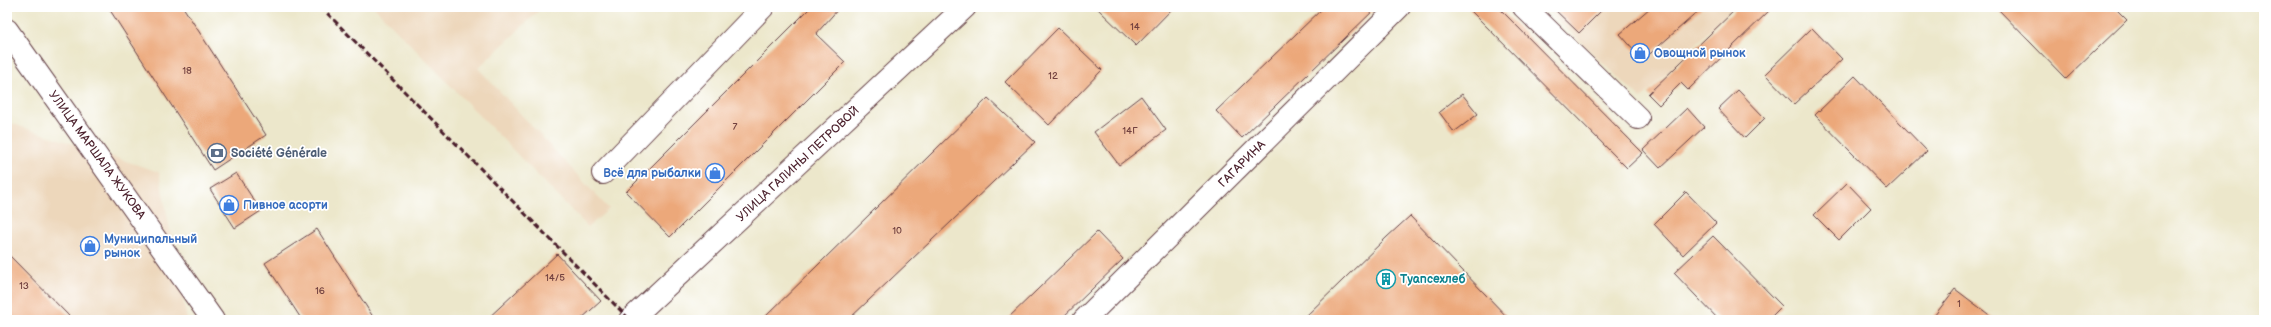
<svg xmlns="http://www.w3.org/2000/svg" width="2271" height="327" viewBox="0 0 2271 327" font-family="'Balsamiq Sans',sans-serif">
<style>
.built{fill:#edd7bb}
.building{fill:#eca87a}
.lines{fill:none;stroke-linecap:round;stroke-linejoin:round}
.minor-casing{stroke:#623d43;stroke-width:24}
.major-casing{stroke:#623d43;stroke-width:24}
.minor{stroke:#fff;stroke-width:22}
.major{stroke:#fff;stroke-width:22}
.rail{stroke:#4a1f2b;stroke-width:3;stroke-dasharray:6 3;stroke-linecap:butt}
.labels{text-anchor:middle;dominant-baseline:central;stroke-width:3.5;stroke-linejoin:round;paint-order:stroke}
.number-label{font-size:10px;fill:#72413f}
.shop-label{font-size:12px;font-weight:bold;fill:#366cbe;stroke:#fff;text-anchor:start}
.service-label{font-size:12px;font-weight:bold;fill:#4e5e75;stroke:#fff;text-anchor:start}
.street-label{font-size:12px;fill:#4a1f2b;stroke:#fff}
.culture-label{font-size:12px;font-weight:bold;fill:#0d838f;stroke:#fff;text-anchor:start}
</style>
<rect width="100%" height="100%" fill="#fff"/>
<filter id="ink" filterUnits="userSpaceOnUse"><feTurbulence type="fractalNoise" baseFrequency=".025" numOctaves="2"/><feDisplacementMap in="SourceGraphic" scale="8" xChannelSelector="R" yChannelSelector="G"/><feConvolveMatrix kernelMatrix="1 2 1 2 8 2 1 2 1" color-interpolation-filters="sRGB"/></filter>
<filter id="wash" filterUnits="userSpaceOnUse"><feTurbulence type="fractalNoise" baseFrequency=".012" numOctaves="4" result="noise"/><feDisplacementMap in="SourceGraphic" scale="16" xChannelSelector="R" yChannelSelector="G"/><feGaussianBlur stdDeviation="0.9" result="paint"/><feColorMatrix in="noise" values="0 0 0 0 0 0 0 0 0 0 0 0 0 0 0 0 0 1.4 0 .05"/><feComposite in="paint" operator="in"/></filter>
<g filter="url(#wash)">
<rect width="100%" height="100%" fill="#ece7cb"/>
<path class="built" d="M374,7h169l-65,61 131,141 -21,18z
M1544,7h189l-92,92z
M7,122l152,50 28,148h-180z"/>
<g id="blocks">
<path class="building" d="M108,7h75l83,128 -53,35z
M811,7h29l-24,27 29,28 -175,175 -44,-45z
M1096,7h78l-38,39z
M1324,7h53l-135,131 -26,-27z
M1467,7h31l145,146 -16,15z
M1552,7h53l-26,26z
M1651,7h49l1,2 -58,51 -23,-26z
M1738,7h35l-85,83 -7,-7 -22,22 -11,-11z
M1996,7h118l13,13 -61,59z
M1058,28l44,42 -53,55 -44,-43z
M1812,28l30,31 -48,45 -29,-30z
M1855,76l72,75 -40,38 -72,-74z
M1738,90l27,28 -20,20 -27,-29z
M1462,94l16,20 -24,18 -15,-20z
M1141,96l25,34 -47,35 -25,-33z
M988,98l47,44 -187,178h-86z
M1687,108l17,19 -44,41 -17,-18z
M236,173l25,38 -26,17 -25,-39z
M1847,183l24,25 -32,32 -25,-25z
M1686,192l30,31 -33,32 -29,-31z
M1410,216l100,104h-208l85,-83z
M317,229l58,91h-73l-37,-57z
M1097,232l26,27 -63,61h-54z
M1713,236l69,70 -14,14h-49l-45,-47z
M7,253l66,67h-66z
M557,254l44,47 -21,19h-94z
M1955,289l41,31h-65z"/>
</g>
</g>
<g filter="url(#ink)">
<use href="#blocks" fill-opacity="0" stroke="#623d43" stroke-width="1"/>
<g class="lines">
<g class="minor-casing">
<path id="minor" d="M1524,7l114,111
M603,173l160,-166
M630,320l335,-313
M1084,320l315,-313"/>
</g>
<g class="major-casing">
<path id="major" d="M7,30l206,290"/>
</g>
<use href="#minor" class="minor"/>
<use href="#major" class="major"/>
<path class="rail" d="M321,7l309,313"/>
</g>
</g>
<defs>
<g id="shop-ring" transform="scale(1)"><circle r="9.5" fill="#fff" stroke="#3f7fe0" stroke-width="1.5"/><path d="M-5-2.5h2.3a2.7 3.5 0 0 1 5.4 0H5L5.5 6h-11ZM-1.5-2.5h3a1.5 2.3 0 0 0-3 0Z" fill="#3f7fe0"/></g>
<g id="bank-ring" transform="scale(1)"><circle r="9.5" fill="#fff" stroke="#5c6f8a" stroke-width="1.5"/><path d="M-6-4H6V4H-6ZM0-2.3a2.3 2.3 0 1 0 0 4.6a2.3 2.3 0 1 0 0-4.6Z" fill="#5c6f8a"/></g>
<g id="building-ring" transform="scale(1)"><circle r="9.5" fill="#fff" stroke="#0f9aa8" stroke-width="1.5"/><path d="M-4-6H4V6H1V3H-1V6H-4ZM-2.5-4.3h1.7v1.8h-1.7ZM.8-4.3h1.7v1.8H.8ZM-2.5-1h1.7V.8h-1.7ZM.8-1h1.7V.8H.8Z" fill="#0f9aa8"/></g>
</defs>
<g fill-rule="evenodd">
<use href="#shop-ring" x="1640" y="53"/>
<use href="#bank-ring" x="217" y="153"/>
<use href="#shop-ring" x="715" y="173"/>
<use href="#shop-ring" x="229" y="205"/>
<use href="#shop-ring" x="90" y="246"/>
<use href="#building-ring" x="1386" y="279"/>
</g>
<g class="labels">
<g class="number-label">
<text x="1135" y="27">14</text>
<text x="187" y="71">18</text>
<text x="1053" y="76">12</text>
<text x="735" y="127">7</text>
<text x="1130" y="131">14Г</text>
<text x="897" y="231">10</text>
<text x="555" y="278">14/5</text>
<text x="24" y="286">13</text>
<text x="320" y="291">16</text>
<text x="1959" y="304">1</text>
</g>
<g class="shop-label">
<text x="1654" y="53">Овощной рынок</text>
<text x="701" y="173" text-anchor="end">Всё для рыбалки</text>
<text x="243" y="205">Пивное асорти</text>
<text x="104" y="239">Муниципальный<tspan x="104" dy="14">рынок</tspan></text>
</g>
<g class="service-label">
<text x="231" y="153">Société Générale</text>
</g>
<g class="street-label">
<text transform="translate(97 155) rotate(54)">УЛИЦА МАРШАЛА ЖУКОВА</text>
<text transform="translate(798 164) rotate(-43)">УЛИЦА ГАЛИНЫ ПЕТРОВОЙ</text>
<text transform="translate(1242 164) rotate(-45)">ГАГАРИНА</text>
</g>
<g class="culture-label">
<text x="1400" y="279">Туапсехлеб</text>
</g>
</g>
<rect width="2271" height="327" fill="none" stroke="#fff" stroke-width="24"/>
</svg>
